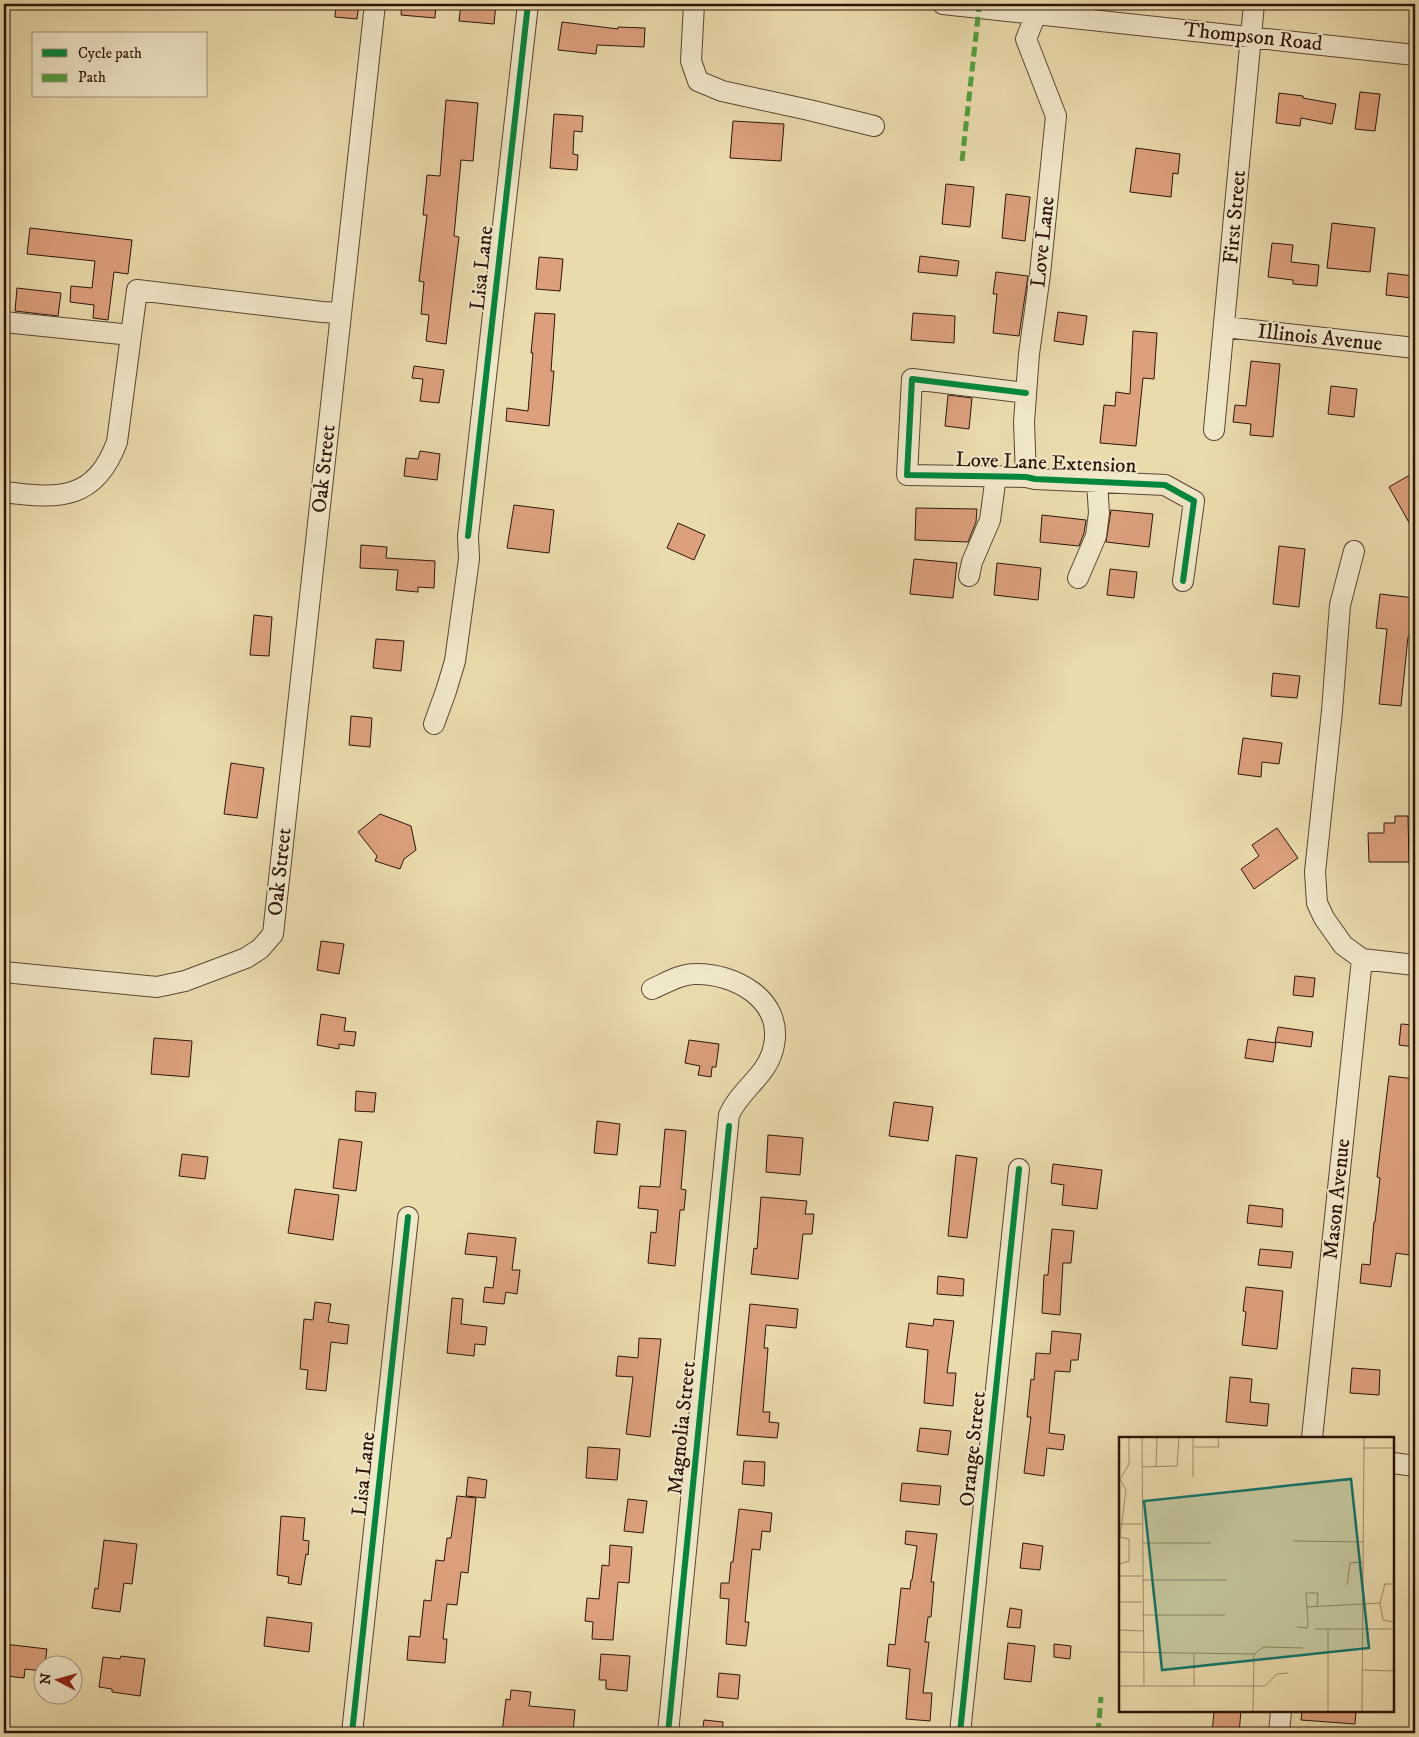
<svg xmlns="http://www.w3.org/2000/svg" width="1419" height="1737" viewBox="0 0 1419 1737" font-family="'IM FELL DW Pica',serif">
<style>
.building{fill:#dca07d;stroke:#2d150b}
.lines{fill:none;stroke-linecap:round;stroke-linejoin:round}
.minor-casing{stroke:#5c4634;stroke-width:22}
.minor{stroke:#f1e8ca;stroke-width:20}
.quiet{stroke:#52a03e;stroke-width:5;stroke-dasharray:10 5;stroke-linecap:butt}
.cycleway-casing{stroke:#f1e8ca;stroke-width:9}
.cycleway{stroke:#00873e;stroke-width:6}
.labels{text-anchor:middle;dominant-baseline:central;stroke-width:4;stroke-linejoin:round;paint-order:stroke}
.street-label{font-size:21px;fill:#2d150b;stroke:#f1e8ca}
.inset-road{fill:none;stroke:#9e8c6c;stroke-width:1}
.view{fill:#0f766e;fill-opacity:0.15;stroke:#0f766e;stroke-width:2.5}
.inset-edge{fill:none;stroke:#2d150b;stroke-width:2.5}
</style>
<rect width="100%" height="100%" fill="#eadbad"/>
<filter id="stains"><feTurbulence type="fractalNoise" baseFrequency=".004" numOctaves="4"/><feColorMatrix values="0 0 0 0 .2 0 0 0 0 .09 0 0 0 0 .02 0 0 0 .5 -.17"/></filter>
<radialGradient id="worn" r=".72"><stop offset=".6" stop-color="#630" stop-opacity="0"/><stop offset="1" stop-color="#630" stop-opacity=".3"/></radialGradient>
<path class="building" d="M336,4h23l-2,15 -22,-2z
M402,4h34l-1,14 -34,-3z
M461,4h35l-2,20 -35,-3z
M562,22l56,7v-2l27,1 -1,19 -47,-2 -1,9 -38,-4z
M1360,92l20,2 -5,37 -20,-2z
M1279,93l24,3v2l33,6 -4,20 -31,-6 -1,8 -24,-3z
M446,100l32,3 -5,58 -12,-1 -7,76 5,1 -13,107 -20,-3 3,-26 -8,-1 3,-32 -5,-1 8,-66h-4l4,-40 13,1z
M554,114l29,2 -1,16 -8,-1 -1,23 5,1 -1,15 -27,-2z
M733,121l51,3 -3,37 -51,-3z
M1136,148l44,6 -2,20 -5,-1 -2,24 -41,-5z
M946,184l28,3 -4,40 -28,-3z
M1006,194l24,3 -5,44 -23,-3z
M1332,223l43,5 -5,44 -43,-4z
M30,228l102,12 -4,34 -14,-2 -6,48 -15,-2 1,-13 -24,-3 1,-16 21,2 3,-27 -68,-7z
M1272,243l21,2 -2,17 28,3 -2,21 -24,-2v-4l-25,-3z
M920,256l39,5 -2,15 -39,-4z
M539,257l24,2 -3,32 -24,-2z
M996,272l32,4 -9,60 -26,-3 4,-39h-4z
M1388,273l26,3 -2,22 -26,-3z
M17,288l44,5 -3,23 -43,-5z
M1058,312l29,4 -4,29 -29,-4z
M535,313l20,1 -4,57h3l-5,55 -43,-5 1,-13 21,3 5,-58h-2z
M913,313l42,3 -1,27 -43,-3z
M1133,331l24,2 -3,46 -11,-1 -7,68 -36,-3 4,-38 11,1 1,-14 14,2z
M1251,361l29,3 -7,73 -23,-2 1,-11 -18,-2 2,-17 11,1z
M414,366l30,4 -5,33 -19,-2 3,-22 -11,-1z
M1331,386l26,3 -3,28 -26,-3z
M948,395l24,3 -3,31 -24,-3z
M420,451l20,3 -3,26 -33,-4 2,-18 12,1z
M1415,472v61l-26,-46z
M514,505l40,5 -5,43 -42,-5z
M916,508l61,1 -1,13 -8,20 -53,-2z
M1111,510l42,4 -4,33 -43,-5z
M1042,515l44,5 -2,13 -5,13 -39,-4z
M678,523l27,12 -11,25 -27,-12z
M361,545l26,2 -1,11 49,3 -1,27 -16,-1v5l-22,-2 2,-20 -38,-2z
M1279,546l26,3 -6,58 -26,-3z
M914,559l43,4 -4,35 -43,-4z
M997,563l44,5 -3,32 -44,-5z
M1110,569l27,3 -3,26 -27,-3z
M1380,594l35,4v39h-7l-7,69 -22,-2 8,-75 -11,-1z
M254,615l18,2 -3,39 -19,-1z
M376,639l28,2 -3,30 -28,-3z
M1273,673l27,3 -3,22 -26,-2z
M351,716l21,2 -2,29 -21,-2z
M1243,738l39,5 -3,21 -17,-2 -1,15 -23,-3z
M231,763l33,5 -7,50 -33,-4z
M380,814l31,12 5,24 -12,9 -4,10 -25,-8 2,-5 -19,-24z
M1395,816h13l1,46h-40l-1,-29h16v-10h11z
M1277,828l21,30 -44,31 -13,-20 18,-13 -7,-11z
M321,941l23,3 -5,30 -22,-4z
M1295,976l20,2 -2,19 -20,-2z
M321,1014l25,4 -2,13 12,1 -2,14 -15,-2v5l-22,-4z
M1401,1024l14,1v22l-16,-2z
M1278,1027l35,5 -2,15 -36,-5z
M154,1038l38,3 -3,36 -38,-3z
M1248,1039l28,4 -3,19 -28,-4z
M689,1040l30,4 -3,23h-4l-1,10 -13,-2 2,-9 -15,-3z
M1389,1076l26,3v177l-19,-3 -5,34 -31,-4 2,-19 8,1 4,-43h1l5,-44 -3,-1z
M356,1091l20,2 -2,19 -19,-1z
M894,1102l39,5 -5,34 -39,-5z
M597,1121l23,3 -3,31 -23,-2z
M665,1129l21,2 -5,58 5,1 -2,20h-4l-5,56 -27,-3 3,-31 5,1 2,-23 -20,-2 2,-22 20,1z
M768,1135l35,3 -3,37 -34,-3z
M339,1139l23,3 -6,49 -23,-3z
M182,1154l26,3 -3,22 -26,-3z
M956,1155l21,3 -10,80 -19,-2z
M1053,1164l49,6 -5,39 -35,-4 2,-20 -13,-2z
M295,1189l44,6 -6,45 -45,-7z
M761,1197l46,4 -2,13h9l-2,20h-9l-5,45 -47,-5 3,-26 3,1z
M1249,1205l34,4 -1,18 -35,-4z
M1052,1229l22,2 -3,32h-8l-3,52 -18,-2 2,-38h4z
M468,1233l48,5 -4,32h8l-3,24 -11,-2 -2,12 -21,-2 2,-15 8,1 4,-31 -32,-3z
M1260,1249l33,3 -2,16 -33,-3z
M938,1276l26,3 -1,17 -26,-2z
M1246,1287l37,4 -6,58 -35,-4 4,-33 -3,-1z
M452,1298l11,1 -2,25 26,3 -2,18 -10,-1 -1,12 -27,-3z
M315,1302l16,2 -3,18 21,3 -2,19 -16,-2 -5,49 -20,-2 2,-19 -8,-1 4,-50 9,1z
M750,1304l48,5 -2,19 -30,-3 -2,23h4l-5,64h7l-1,10 10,1 -2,15 -40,-3z
M934,1319l20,2 -7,52h9l-3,33 -29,-3 4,-53 -22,-3 3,-24 24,3z
M1052,1331l29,3 -3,26h-7l-1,12 -15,-1 -6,62 16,2 -2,15 -16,-2 -3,28 -20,-3 7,-56h-4l4,-38 3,1 2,-27 14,1z
M639,1338l22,1 -11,98 -24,-3 7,-57 -17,-1 2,-20 20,2z
M1352,1368l28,2 -1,25 -29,-2z
M1230,1377l22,2 -2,23 19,2 -2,22 -41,-4z
M920,1428l31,3 -3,24 -31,-4z
M588,1447l32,2 -3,31 -31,-2z
M744,1461l21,1 -1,24 -22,-2z
M468,1477l19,3 -2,18 -19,-2z
M902,1483l39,3 -2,19 -39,-4z
M457,1496l19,2 -8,75 -7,-1 -4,33 -10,-1 -4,35h4l-2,24 -38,-3 2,-24 11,1 4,-37 7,1 5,-41 8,1 3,-23h4z
M628,1499l19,2 -4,32 -19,-2z
M739,1509l33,4 -2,19 -8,-1 -2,19 -8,-1 -7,73h4l-3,24 -20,-2 3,-45 -9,-1 1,-15h8l2,-21h2z
M281,1516l24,2 -2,22 6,1 -1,14 -2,-1 -5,31 -13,-2 1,-6 -12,-2z
M906,1531l31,3 -6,48h3l-3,35h-3l-3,25h4l-6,51h9l-2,28 -24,-2 4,-50 -23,-3 2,-22 6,1 6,-57 9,1 1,-9h1l5,-34 -12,-2z
M104,1540l33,4 -5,40 -8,-1 -4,29 -28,-4 3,-20 3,1z
M1023,1543l20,3 -3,24 -20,-2z
M610,1545l22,2 -3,36 -11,-1 -5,58 -21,-1 1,-17 -8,-1 2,-23 12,1 3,-34 7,1z
M1010,1608l12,2 -2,18 -13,-1z
M267,1617l45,6 -3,29 -45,-6z
M1008,1643l27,3 -4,36 -27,-3z
M4,1644l43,5 -2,15h-3v7l-17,-2 -1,9 -18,-2 1,-10h-3z
M1054,1644l17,2 -1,13 -16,-2z
M601,1654l29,2 -3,35 -21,-2v-9h-7z
M121,1656l24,3 -5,37 -28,-4v-3l-13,-2 4,-30 17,2z
M719,1673l21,2 -2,24 -21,-2z
M511,1690l20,2 -2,14 46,4 -2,22 -46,-4v5h-25l4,-34 4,1z
M1214,1711h27l-2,22h-27z
M1302,1711h54l-1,13 -54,-4z
M704,1720l19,2 -1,11h-20z"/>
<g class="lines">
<g class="minor-casing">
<path id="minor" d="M694,4l-3,57 7,20 24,10 87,19 65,16
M943,4l472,51
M4,322l127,13
M1225,327l190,21
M1026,393l-114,-14 -5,96 119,2 9,2 130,6 29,16 -11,80
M1214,430l40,-426
M1026,477l-2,-55 5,-68 11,-80 16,-158 -30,-77 10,-25 1,-10
M4,492c55,7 91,9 113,-50l20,-152 185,22 19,1
M1354,551l-14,54 -8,106 -17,161 2,31 7,15 19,27 19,14
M969,576l3,-14 18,-42 6,-44
M1078,578l18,-42 3,-23 -2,-31
M434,724l12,-33 9,-30 14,-102 -1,-23 60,-532
M1362,959l53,6
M4,972l153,15 28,-6 61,-23 14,-9 13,-15 102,-930
M652,989c14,-6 28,-15 43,-15 39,-1 88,25 79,71 -5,30 -34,44 -45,70l-61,618
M1312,1438l50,-479
M1393,1463l22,3
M352,1733l56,-516
M960,1733l59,-564
M1279,1733l2,-22"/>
</g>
<use href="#minor" class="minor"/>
<path class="quiet" d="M962,161l17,-153
M1098,1733l3,-36"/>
<g class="cycleway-casing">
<path id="cycleway" d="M1026,393l-114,-14 -5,96 119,2 9,2 130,6 29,16 -11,80
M468,536l60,-532
M352,1733l56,-516
M668,1733l61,-607
M960,1733l59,-564"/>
</g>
<use href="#cycleway" class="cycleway"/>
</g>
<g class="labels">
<g class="street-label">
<text transform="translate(1253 37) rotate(6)">Thompson Road</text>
<text transform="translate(1235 217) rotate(-85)">First Street</text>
<text transform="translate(1043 242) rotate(-84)">Love Lane</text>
<text transform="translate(482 268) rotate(-84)">Lisa Lane</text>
<text transform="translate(1320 338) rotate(6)">Illinois Avenue</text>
<text transform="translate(1046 463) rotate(2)">Love Lane Extension</text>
<text transform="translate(324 469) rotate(-84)">Oak Street</text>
<text transform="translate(280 872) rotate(-84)">Oak Street</text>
<text transform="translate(1337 1199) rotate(-84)">Mason Avenue</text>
<text transform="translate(682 1428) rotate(-84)">Magnolia Street</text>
<text transform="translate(973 1449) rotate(-84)">Orange Street</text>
<text transform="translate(364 1474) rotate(-84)">Lisa Lane</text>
</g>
</g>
<g transform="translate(1119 1437)">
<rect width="275" height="275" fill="#eadbad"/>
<path class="inset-road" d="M23,1l2,248M74,10h26l-1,-9M244,11h31M23,30l35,-1 2,-28M37,30l1,-29M0,40l7,13 -6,47M74,40v-39M2,41l8,-14v-26M1,87h22M174,104l70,1M23,106h69M0,127l10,-3v-22l-9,-2M0,139h23M23,143h84M275,147h-9l-5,19 3,17 11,2M228,148l3,-22 13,-1M0,165h23M188,170l73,-4M23,178h83M178,190l10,1 1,-4 -2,-31h12l-1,13M196,192h79M209,192v82M0,193l24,1M0,215l135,2M135,217l10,-7 39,1M243,233l32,1M0,249h146l12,-12 11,-1M75,249v-32M134,274l1,-57M243,274l2,-273"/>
<path class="view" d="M232,42l18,169 -207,22 -18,-169z"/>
<rect width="275" height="275" class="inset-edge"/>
</g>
<rect width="1419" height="1737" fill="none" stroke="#eadbad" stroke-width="20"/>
<rect x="5" y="5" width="1409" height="1727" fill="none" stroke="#2d150b" stroke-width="2.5"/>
<rect x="10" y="10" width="1399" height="1717" fill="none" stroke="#2d150b"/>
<rect x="32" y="32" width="175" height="65" fill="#f1e8ca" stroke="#a3947e"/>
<rect x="42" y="49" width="25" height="8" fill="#00873e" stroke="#a3947e"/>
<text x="78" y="58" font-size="15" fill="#2d150b">Cycle path</text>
<rect x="42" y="74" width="25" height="8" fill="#52a03e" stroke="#a3947e"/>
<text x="78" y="82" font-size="15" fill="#2d150b">Path</text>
<g transform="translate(58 1680) rotate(276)"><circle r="24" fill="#f1e8ca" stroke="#a3947e"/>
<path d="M0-4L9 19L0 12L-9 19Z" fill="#8f2418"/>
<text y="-8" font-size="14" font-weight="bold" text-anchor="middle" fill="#2d150b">N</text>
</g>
<rect width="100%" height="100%" filter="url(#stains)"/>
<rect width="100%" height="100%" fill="url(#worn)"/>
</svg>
